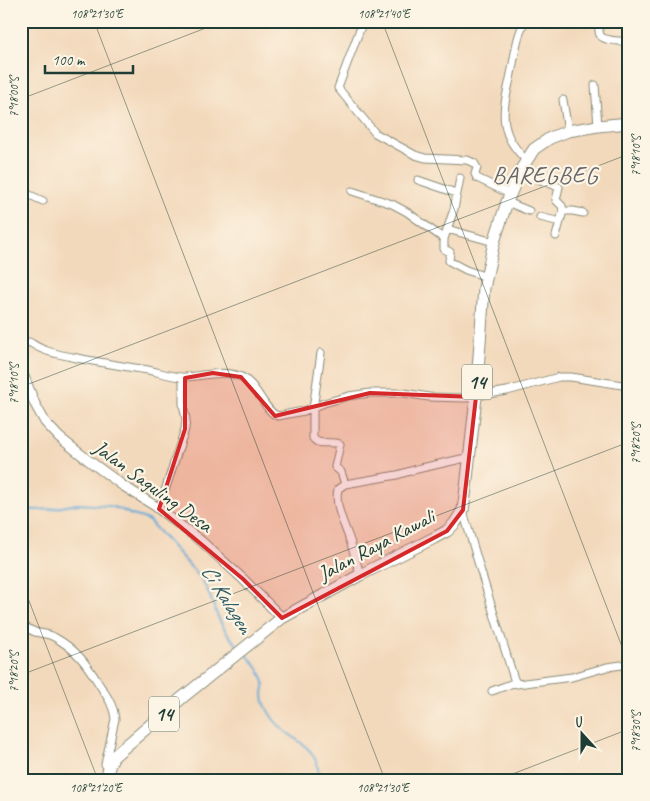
<svg xmlns="http://www.w3.org/2000/svg" width="650" height="801" viewBox="0 0 650 801" font-family="Caveat,sans-serif">
<style>
.lines{fill:none;stroke-linecap:round;stroke-linejoin:round}
.stream{stroke:#5da8d5;stroke-width:2}
.minor-casing{stroke:#898b78;stroke-width:9}
.tertiary-casing{stroke:#898b78;stroke-width:11}
.trunk-casing{stroke:#898b78;stroke-width:13}
.minor{stroke:#fff;stroke-width:7}
.tertiary{stroke:#fff;stroke-width:9}
.trunk{stroke:#fff;stroke-width:11}
.marked{fill:#d62828;fill-opacity:0.2;stroke:#d62828;stroke-width:4;stroke-linejoin:round}
.ticks{fill:none;stroke:#1f3d34;stroke-width:1;stroke-opacity:0.45}
.labels{text-anchor:middle;dominant-baseline:central;stroke-width:4.5;stroke-linejoin:round;paint-order:stroke}
.shield{fill:#fcf5e5;stroke:#617469;stroke-width:1}
.shield-label{font-size:20px;font-weight:bold;fill:#1f3d34}
.street-label{font-size:21px;fill:#1f3d34;stroke:#fcf5e5}
.water-label{font-size:22px;font-style:italic;fill:#325d64;stroke:#fcf5e5}
.quarter-label{font-size:24px;letter-spacing:1px;fill:#65656a;stroke:#fcf5e5}
.neatline{fill:none;stroke:#1f3d34;stroke-width:2}
.ticks-label{font-size:12px;text-anchor:middle;fill:#1f3d34}
</style>
<rect width="100%" height="100%" fill="#fcf5e5"/>
<filter id="ink" filterUnits="userSpaceOnUse"><feTurbulence type="fractalNoise" baseFrequency=".02" numOctaves="2"/><feDisplacementMap in="SourceGraphic" scale="10" xChannelSelector="R" yChannelSelector="G"/><feConvolveMatrix kernelMatrix="1 2 1 2 8 2 1 2 1" color-interpolation-filters="sRGB"/></filter>
<filter id="wash" filterUnits="userSpaceOnUse"><feTurbulence type="fractalNoise" baseFrequency=".0096" numOctaves="4" result="noise"/><feDisplacementMap in="SourceGraphic" scale="20" xChannelSelector="R" yChannelSelector="G"/><feGaussianBlur stdDeviation="1.12" result="paint"/><feColorMatrix in="noise" values="0 0 0 0 0 0 0 0 0 0 0 0 0 0 0 0 0 1.4 0 .05"/><feComposite in="paint" operator="in"/></filter>
<g filter="url(#wash)">
<rect width="100%" height="100%" fill="#f3d9bc"/>
<g class="lines">
<path class="stream" d="M21,508l15,2 15,-1 26,-5 32,2 11,3 12,6 11,3 6,3 51,56c9,13 12,26 18,40 5,11 12,21 20,29
M245,653c8,8 17,19 19,30 1,4 -1,7 -1,12 0,8 6,18 11,25 18,23 45,22 45,60"/>
</g>
</g>
<g filter="url(#ink)">
<g class="lines">
<g class="minor-casing">
<path id="minor" d="M363,21l-25,67 37,45 40,22 10,3 42,2 7,3 2,3 1,2 -2,6 2,4 33,16
M525,21c-9,16 -10,35 -14,53 -3,16 -9,33 -6,50 2,15 11,26 21,36
M599,21c0,4 -1,10 1,14 3,6 22,6 29,7
M21,32l3,-11
M595,85l3,41
M563,100l5,31
M520,172l39,15 -3,13 6,6 1,5 -7,25
M460,178l-6,31 -10,30v10l6,3 -1,9 17,9 21,7
M418,180l38,13
M21,191l22,10
M352,191l40,13 15,8 37,27
M507,202l22,9
M563,211h10l10,2
M540,217l20,5
M447,229l47,13
M21,345l8,-3c4,2 8,5 13,7 9,4 20,6 30,8 25,5 50,9 76,13 10,2 28,8 37,7 18,-1 36,-7 54,-1 18,6 25,36 39,40l26,-5 20,-8 25,-7 21,-3h34l25,4 36,1 42,-7 52,-14h12l58,9
M321,353l-8,56v29c6,9 18,2 27,6l-5,23 6,5 4,12
M159,509l26,-80 1,-10 -3,-15v-24l2,-2
M463,511l18,61 33,107 3,5 55,-7 35,-10 22,-3
M360,575c-3,-11 -6,-23 -10,-34 -5,-16 -16,-35 -12,-52l7,-5 52,-9 20,-6 53,-12
M21,625c5,2 9,5 14,7 6,2 13,1 19,5 22,12 32,26 45,47 7,11 15,21 16,35l-10,45
M492,691l24,-9"/>
</g>
<g class="tertiary-casing">
<path id="tertiary" d="M21,369l14,35 10,18 14,15 29,23 34,25 33,21 46,35 42,38 39,39"/>
</g>
<g class="trunk-casing">
<path id="trunk" d="M106,780l4,-17 4,-7 69,-59 99,-79 78,-43 74,-37 13,-7 8,-8 8,-13 3,-22 10,-91 8,-109 10,-46 13,-40 13,-31 14,-22 16,-11 18,-7 30,-5 31,-3"/>
</g>
<use href="#minor" class="minor"/>
<use href="#tertiary" class="tertiary"/>
<use href="#trunk" class="trunk"/>
</g>
</g>
<path class="marked" d="M213,373l28,4 34,39 95,-23 106,4 -13,113 -16,21 -165,87 -39,-39 -84,-70 26,-80v-51z"/>
<path class="ticks" d="M94,21l291,759M382,21l247,644M21,99l203,-78M21,387l608,-233M21,580l77,200M21,675l608,-233M497,780l132,-51"/>
<g class="labels">
<g class="shield">
<rect x="462" y="364.5" width="30" height="35" rx="4"/>
<rect x="149" y="696.5" width="30" height="35" rx="4"/>
</g>
<g class="shield-label">
<text x="477" y="382">14</text>
<text x="164" y="714">14</text>
</g>
<g class="street-label">
<text transform="translate(153 486) rotate(36)">Jalan Saguling Desa</text>
<text transform="translate(376 545) rotate(-28)">Jalan Raya Kawali</text>
</g>
<g class="water-label">
<text transform="translate(227 599) rotate(58)">Ci Kalagen</text>
</g>
<g class="quarter-label">
<text x="545" y="175">BAREGBEG</text>
</g>
</g>
<rect width="650" height="801" fill="none" stroke="#fcf5e5" stroke-width="55"/>
<g transform="translate(582 734) rotate(339)" stroke="#fcf5e5" stroke-width="4" paint-order="stroke">
<path d="M0-4L9 19L0 12L-9 19Z" fill="#1f3d34"/>
<text y="-8" font-size="14" font-weight="bold" text-anchor="middle" fill="#1f3d34">U</text>
</g>
<path d="M45 65v8h88v-8" fill="none" stroke="#1f3d34" stroke-width="2.5"/>
<text x="52" y="65" font-size="15" fill="#1f3d34" stroke="#fcf5e5" stroke-width="4" paint-order="stroke">100 m</text>
<rect x="28" y="28" width="594" height="746" class="neatline"/>
<g class="ticks-label">
<text x="97" y="18">108°21'30"E</text>
<text x="384" y="18">108°21'40"E</text>
<text transform="translate(14 97) rotate(-90)" y="4">7°18'00"S</text>
<text transform="translate(636 156) rotate(-90)" y="4">7°18'10"S</text>
<text transform="translate(14 384) rotate(-90)" y="4">7°18'10"S</text>
<text transform="translate(636 444) rotate(-90)" y="4">7°18'20"S</text>
<text transform="translate(14 672) rotate(-90)" y="4">7°18'20"S</text>
<text transform="translate(636 732) rotate(-90)" y="4">7°18'30"S</text>
<text x="96" y="792">108°21'20"E</text>
<text x="383" y="792">108°21'30"E</text>
</g>
</svg>
